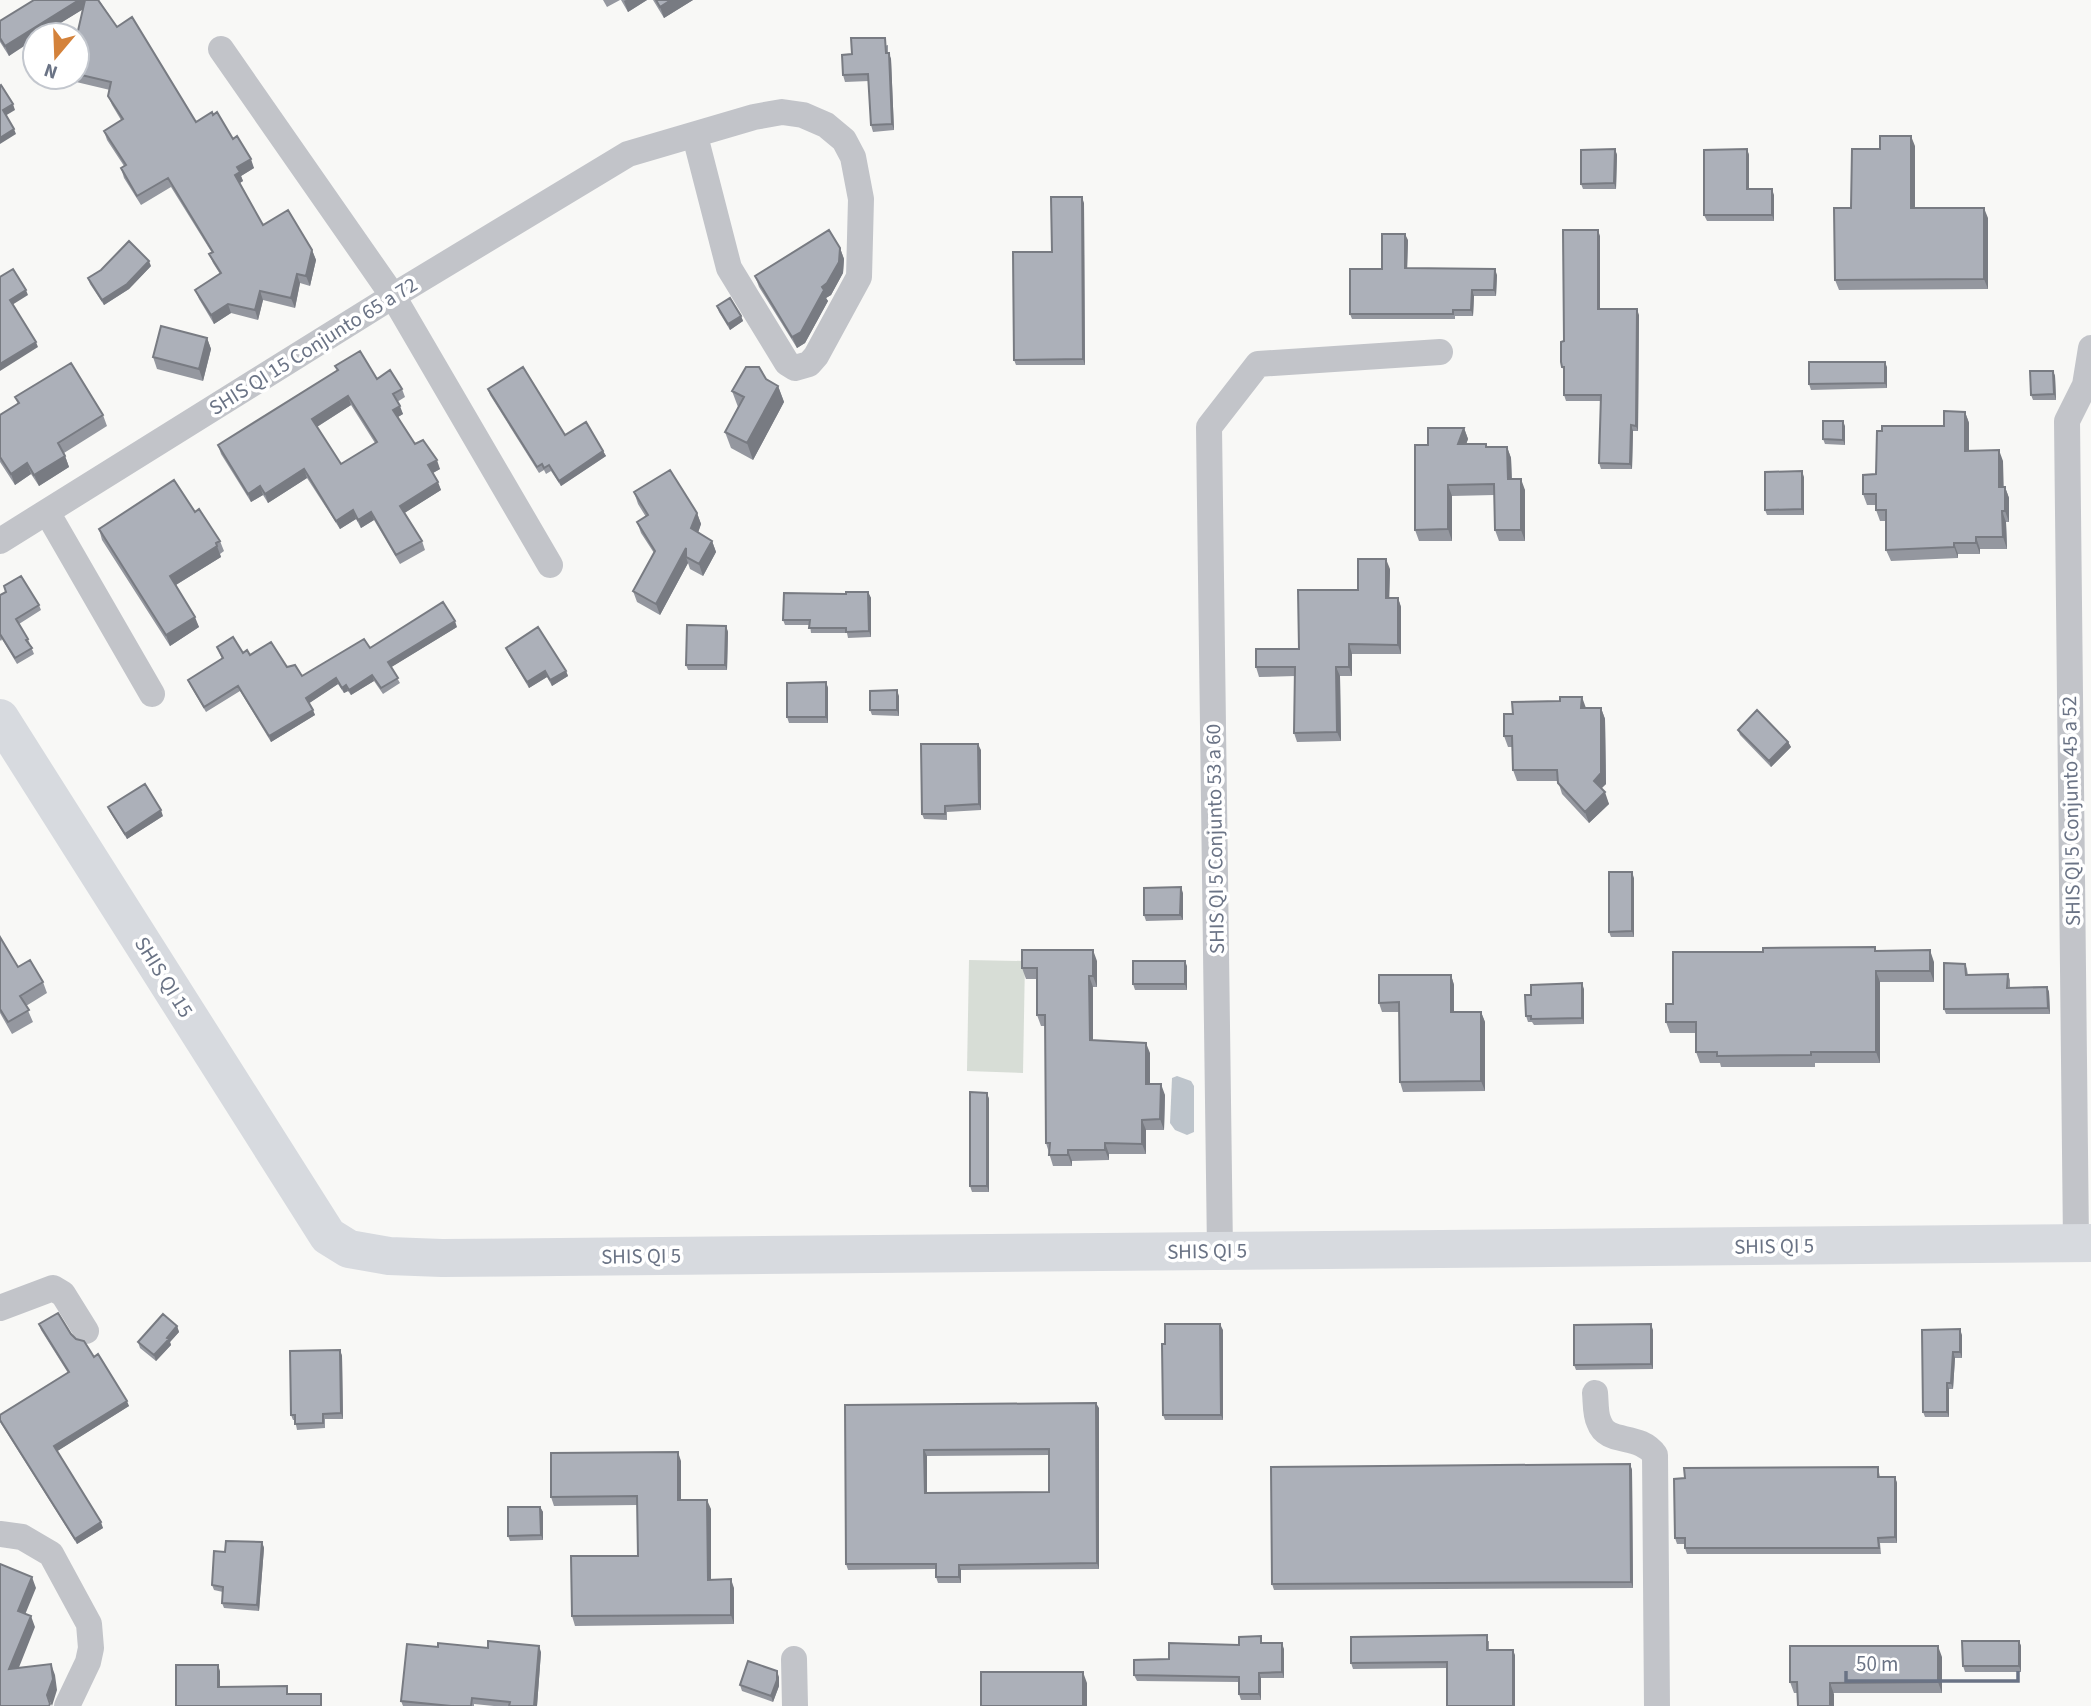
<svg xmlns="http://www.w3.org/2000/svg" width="2091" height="1706" viewBox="0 0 2091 1706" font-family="'Source Sans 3',sans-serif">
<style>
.green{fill:#d7ddd6}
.water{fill:#bdc4cb}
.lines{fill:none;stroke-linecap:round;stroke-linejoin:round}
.street{stroke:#c2c4c9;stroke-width:26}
.secondary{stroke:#d7dadf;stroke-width:38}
.wall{fill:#94979f;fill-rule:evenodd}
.shaded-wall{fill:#787b82}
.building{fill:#acb0b9;stroke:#787b82;stroke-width:2;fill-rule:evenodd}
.labels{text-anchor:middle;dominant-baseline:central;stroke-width:7;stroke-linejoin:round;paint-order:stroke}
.street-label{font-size:21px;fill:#6a7385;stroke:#fff}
</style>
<rect width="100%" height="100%" fill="#f8f8f6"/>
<path class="green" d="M969,960l56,1 -2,112 -56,-2z"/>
<path class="water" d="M1177,1076l14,5 3,5v46l-7,3 -12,-5 -5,-7 2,-45z"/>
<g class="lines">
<path class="street" d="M221,49l172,247 157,269
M47,512l105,182
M0,541l393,-245 235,-142 126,-37 28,-5 21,3 23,10 18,15 9,17 8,42 -2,78 -43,79 -7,8 -14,4 -8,-5 -58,-95 -34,-132
M2076,1243l-9,-822 18,-36 6,-37
M1220,1251l-11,-824 49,-63 182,-12
M0,1308l53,-20 10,6 23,37
M1595,1393c1,9 0,21 4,29 8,24 40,10 56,33l2,251
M0,1534l22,3 29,17 38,70 2,24 -3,14 -21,44
M794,1659l1,47"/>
<path class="secondary" d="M0,718l328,518 21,13 40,7 53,2 1649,-15"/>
</g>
<path class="wall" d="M99,0l18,27 79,95 37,17 21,29 -13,8 2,5 -3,2 23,42 49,25 4,10 -6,26 -10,-3 -5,25 -32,-8 -5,20 -27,-7 -17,11 -15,-25 -4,-9 25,-16 -7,-11 -4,-9 3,-1 -41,-66 -30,18 -17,-27 -3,-10 3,-2 -17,-26 -3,-9 17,-11 -9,-15 -4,-9 2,-6 -38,-9 -2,-4h7v-42l6,-26 -42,26h-6l-26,21 -9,-14v-21z
M603,0h17l-13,7z
M621,0h26l-19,12z
M653,0h40l-29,18z
M888,45v8l3,6 3,71 -21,2 -2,-7 -2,-44 -24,1 -2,-7 9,-21z
M1915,146v62l73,10v71l-149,1 -4,-10 16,-72 29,-59z
M1615,149l2,6 -1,34h-33l-2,-5z
M1747,149l2,6v34l25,6v26h-67l-3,-6z
M1084,203l1,162h-69l-2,-5 38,-108z
M1600,236v73l39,6 -1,116h-5l-1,38h-31l-2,-6 2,-62h-35l-2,-6v-22l-3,-11z
M1408,240l-1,28 90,7 -1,21h-22l-1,20h-18v3h-103l-2,-5 32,-45z
M840,248l4,11 -1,14 -12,22 -5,3 2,3 -23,42 -8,5 -38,-61 -4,-11z
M151,266l-22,23 -25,16 -14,-21 -2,-6z
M717,306l24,10 2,5 -13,9 -11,-18z
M207,338l4,11 -8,32 -46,-12 -4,-12z
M335,366l67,23 3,8 -8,5 6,12 -5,3 17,27 25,25 -7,4 8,17 -37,23 18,28 3,9 -25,14 -26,-44 -13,8 -5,-9 -16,10 -33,-51 -39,25 -5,-8 -12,7 -30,-48 -3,-9 119,-74zM351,405l24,38 -34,21 -24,-37z
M1887,367v21l-76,2 -2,-6z
M2053,371l2,5 1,24h-23l-2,-5z
M766,379l12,7 6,16 -31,58 -22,-12 -6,-16 13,-25 -6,-16z
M488,389l77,46 38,16 3,5 -45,30 -10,-15 -5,3 -2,-4 -5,3 -49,-78z
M15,397l88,18 4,11 -43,27 5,14 -30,19 -8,-12 -16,11 -15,-23v-47l18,-11z
M1965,412l4,11v28l34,10v26h2l4,11v24h-3l1,27h-27v5h-22v4l-67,3 -5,-11v-29h-6l-4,-11v-5h-9l-4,-11 13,-20z
M1845,426v19l-20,-1 -2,-5z
M1464,428l4,11 -2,5 21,3h20l4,11 1,21 13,11v51h-26l-4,-11 -1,-35 -42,1v45h-33l-4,-11 13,-85z
M1804,477v38h-37l-2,-5z
M634,492l63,21 4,11 -3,8 14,9 4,11 -13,24 -13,-7 -2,-6 -28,52 -23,-13 -4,-11 21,-38 -13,-20 -4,-11 9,-5 -8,-13z
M195,512l25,29 4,10 -4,3 1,3 -45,28 23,42 -29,19 -68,-106 -3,-11z
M1390,569l-1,29h9l3,9v47h-49v22h-12l1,65 -44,1 -3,-9 1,-57 -36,1 -3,-10 43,-18 59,-59z
M868,592l3,6v39l-23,1 -1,-5h-36l-1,-8h-25l-2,-5 63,-26z
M0,595l39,10 2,5 -22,14 9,15 6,15 -17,10 -15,-25 -1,2 -1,-1z
M726,626l2,6 -1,38h-39l-2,-5z
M457,627l-66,40 9,16 -17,11 -9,-13 -23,14 -3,-4 -4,2 -6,-9 -29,19 6,12 -44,27 -31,-51 -34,21 -16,-27 -2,-5 34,-21 -5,-12 26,6 44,14 15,9 68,-28z
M506,648l60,23 2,5 -16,10 -5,-9 -18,11 -21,-35z
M826,682l2,6v35h-39l-2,-6z
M899,696v20l-27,-1 -2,-5z
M1586,708h15l4,11 1,65 -5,4 8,16 -20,19 -27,-29 -4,-13h-41l-4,-11 -1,-23h-4l-4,-11 9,-22z
M1738,730l50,12 3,5 -20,20 -31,-32z
M981,750v60l-34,2v8l-23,-1 -2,-5z
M108,807l55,9 -36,23 -17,-27z
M1634,878v59h-23l-2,-5z
M1183,893v27l-37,1 -2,-6z
M0,937l18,30 25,15 4,11 -21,13 7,16 -21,12 -12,-21z
M1877,951l57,11v20h-54v81h-65v4h-94l-1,-4h-20l-4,-11v-19h-26l-4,-11 7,-18z
M1097,961v26h-4v53l57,13v31l15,11 -1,35h-18v24h-37v6l-37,1v5h-19l-7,-23 -1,-117h-4l-4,-11v-36h-11l-4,-11z
M1965,964l2,5 1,6 40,-1 2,6v8l37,-1 2,5 1,22h-104l-2,-5z
M1187,966v24h-52l-2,-6z
M1451,975l3,10v27h27l4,10v69l-82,1 -3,-10 -1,-70h-17l-3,-9z
M1584,989v35l-50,1 -2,-3h-4l-2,-6z
M987,1093l2,6v93h-17l-2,-6z
M39,1324l32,10 23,23 35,49 -72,45 46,77 -26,16 -77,-122v-7l68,-42 -27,-43z
M177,1326l2,6 -9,10 1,3 -15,16 -16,-13 -2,-6z
M1223,1330v90h-58l-2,-5z
M1653,1330v39l-77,1 -2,-5z
M1962,1335v23h-7l-2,31h-4v28h-24l-2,-5z
M340,1350l2,6 1,63h-18v9l-28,2 -2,-10h-2l-2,-5z
M845,1405l254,3v161l-138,1v13h-23l-2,-6v-8l-88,1 -2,-6zM1049,1455v37l-122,1v-37z
M681,1461v39l30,9v71l23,8v36l-159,2 -3,-10 66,-60 -1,-51 -83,1 -3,-9z
M1630,1464l2,6 1,118 -359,2 -2,-6z
M1878,1467l2,10h15l2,6v60h-17l1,11h-194l-2,-6v-4h-8l-2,-6z
M540,1507l3,5v28l-33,1 -2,-5z
M262,1542l2,6 -5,63 -35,-3 -2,-5 1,-11 -9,-2 -2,-5 13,-33z
M1489,1641v9l26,5 -68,13 -94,1 -2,-6z
M2019,1641l2,5v26h-56l-2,-6z
M1263,1643l21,6v29h-23v22h-20l-2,-6v-12l-102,-1 -3,-6 35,-16 70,-14z
M438,1647l103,5 -4,54h-43l-20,-2v2h-71l-2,-5z
M1942,1657v36h-148l-4,-11z
M779,1677v9l-6,16 -31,-11 -2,-6z"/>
<path class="shaded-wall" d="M79,0h9l2,5 -49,30h-6v4l-26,17 -4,-10z
M626,0h21l-19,12 -4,-11z
M671,0h22l-29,18 -4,-11z
M889,53l2,6 3,71 -2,-6z
M13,104l2,6 -10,6 -2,-6z
M14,129l2,5 -16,10v-6z
M1911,136l4,10v72l-4,-10z
M1615,149l2,6 -1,34 -2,-6z
M1747,149l2,6v40l-2,-6z
M251,159l3,9 -13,8 2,5 -5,3 -3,-9 2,-8z
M1772,189l2,6v26l-2,-6z
M1082,197l2,6 1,162 -2,-6z
M1984,208l4,10v71l-4,-10z
M1598,230l2,6v79l-2,-6z
M1405,234l3,6 -1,34 -2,-6z
M840,248l4,11 -1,14 -12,22 -5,3 2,3 -23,42 -8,5 -5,-11 30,-50z
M312,250l4,10 -6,26 -4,-10z
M149,261l2,5 -22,23 -25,16 -2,-5z
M1495,269l2,6 -1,21 -2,-6z
M297,274l3,9 -5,25 -4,-10z
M26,290l2,5 -16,10 -2,-5z
M1472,290l2,6 -1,20 -2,-6z
M260,291l3,9 -5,20 -3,-10z
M228,304l3,9 -17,11 -3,-9z
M1637,309l2,6 -1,116 -2,-5z
M741,316l2,5 -13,9 -2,-6z
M207,338l4,11 -8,32 -4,-12z
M36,342l2,5 -38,24v-7z
M1885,362l2,5v21l-2,-5z
M2053,371l2,5 1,24 -2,-6z
M778,386l6,16 -31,58 -6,-17z
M348,396l3,9 -36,23 -3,-9z
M400,406l3,8 -7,4 -3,-8z
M1965,412l4,11v39l-4,-11z
M1843,421l2,5v19l-2,-5z
M1631,425l2,6 -1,38 -2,-5z
M1464,428l4,11 -6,17 -4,-12z
M1507,447l4,11 1,32 -4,-11z
M1999,450l4,11 1,37 -5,-11z
M603,451l3,5 -45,30 -2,-5z
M65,456l4,11 -30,19 -5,-11z
M437,460l3,9 -9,5 -3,-9z
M27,463l4,11 -16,11 -4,-11z
M304,469l3,9 -39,25 -3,-9z
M1802,471l2,6v38l-2,-6z
M1521,479l4,11v51l-4,-11z
M438,482l3,8 -38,24 -3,-8z
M1448,485l4,11v45l-4,-12z
M260,486l3,9 -12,7 -3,-8z
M2005,487l4,11v24l-4,-11z
M353,510l3,9 -16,10 -4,-8z
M2002,511l4,11 1,27 -4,-12z
M371,512l3,8 -13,8 -3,-8z
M697,513l4,11 -5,15 -5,-11z
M1976,537l4,12v5l-4,-11z
M712,541l4,11 -13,24 -4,-12z
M1954,543l4,11v4l-4,-11z
M217,546l4,11 -47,29 -4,-10z
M686,548v9l2,6 -28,52 -4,-11z
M1386,559l4,10 -1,38 -3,-9z
M868,592l3,6v39l-2,-6z
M1398,598l3,9v47l-3,-9z
M195,617l4,10 -29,19 -4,-11z
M455,621l2,6 -67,41 -2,-6z
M726,626l2,6 -1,38 -2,-5z
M1349,644l3,10v22l-3,-9z
M1336,667l4,9 1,65 -4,-9z
M545,671l2,6 -18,11 -2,-6z
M566,671l2,5 -16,10 -2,-6z
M372,675l2,6 -23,14 -2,-5z
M336,678l2,6 -30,20 -2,-6z
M826,682l2,6v35l-2,-6z
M346,685l2,6 -4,2 -2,-5z
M897,690l2,6v20l-2,-6z
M1582,697l4,11h-5z
M1601,708l4,11 1,65 -8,8 -4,-11z
M313,710l2,5 -44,27 -2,-6z
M1788,742l3,5 -20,20 -2,-6z
M978,744l3,6v60l-2,-6z
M1605,792l4,12 -20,19 -4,-11z
M161,810l2,6 -36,23 -2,-5z
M1632,872l2,6v59l-2,-6z
M1181,887l2,6v27l-3,-5z
M1093,950l4,11v26l-4,-11z
M1930,950l4,12v20l-4,-11z
M1185,961l2,5v24l-2,-6z
M1876,971l4,11v81l-4,-11z
M1451,975l3,10v37l-3,-10z
M1089,976l4,11v64l-3,-11z
M1582,983l2,6v35l-2,-6z
M2047,987l2,5 1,22 -2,-6z
M1481,1012l4,10v69l-4,-10z
M1146,1043l4,10v42l-4,-11z
M1161,1084l4,11 -1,35 -4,-11z
M987,1093l2,6v93l-2,-6z
M1142,1120l4,10v24l-4,-10z
M1105,1143l4,11v6l-4,-10z
M1068,1150l4,11v5l-4,-11z
M1220,1324l3,6v90l-2,-5z
M1651,1324l2,6v39l-2,-5z
M177,1326l2,6 -9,10 1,3 -15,16 -2,-6 13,-17z
M1960,1329l2,6v23l-2,-6z
M340,1350l2,6 1,63 -2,-6z
M1953,1352l2,6 -2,31 -2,-6z
M1947,1383l2,6v28l-2,-5z
M127,1401l2,5 -73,46 -2,-6z
M1096,1403l3,5v161l-2,-6z
M924,1450l3,6v43l-2,-6z
M678,1452l3,9v48l-3,-9z
M1630,1464l2,6 1,118 -2,-6z
M1895,1477l2,6v60l-2,-6z
M707,1500l4,9v80l-3,-9z
M540,1507l3,5v28l-2,-5z
M101,1522l2,6 -26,16 -2,-5z
M262,1542l2,6 -5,63 -2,-6z
M959,1565l2,5v13l-2,-6z
M32,1577l4,11 -14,34 -4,-11z
M731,1579l3,9v36l-3,-9z
M31,1616l4,11 -21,53 -5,-11z
M2019,1641l2,5v26l-2,-6z
M1282,1643l2,6v29l-2,-6z
M539,1646l2,6 -4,54h-3z
M1938,1646l4,11v36l-4,-11z
M1513,1650l2,5v51h-2z
M51,1664l4,11 2,15 -5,16 -5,-11z
M218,1665l2,6v21l-2,-5z
M777,1671l2,6v9l-6,16 -2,-6z
M1083,1672l4,11v23h-4z
M1259,1673l2,5v22l-2,-6z
M1830,1683l4,11v12h-4z"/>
<path class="building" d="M34,0h45l-74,46 -5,-8v-17z
M85,0h13l19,27 15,-10 64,105 16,-10 1,3 4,-3 16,27 4,-3 14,23 -14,8 3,5 -5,3 28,50 25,-15 24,40 -6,26 -9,-2 -6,24 -31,-7 -5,19 -27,-6 -17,11 -16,-25 26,-17 -12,-19 4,-2 -45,-74 -31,18 -16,-28 5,-3 -22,-34 19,-12 -15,-23 3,-14 -34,-8v-39z
M656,0h15l-11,7z
M851,38h34l1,15h3l3,71 -21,1 -3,-51 -25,1 -1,-20 10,-1z
M1,85l12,19 -10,6 11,19 -14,9v-52z
M1880,136h31v72h73v71l-149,1 -1,-72h17l1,-59h28z
M1615,149l-1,34 -33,1v-34z
M1747,149v40h25v26h-68v-65z
M1051,197h31l1,162 -69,1 -1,-108h39z
M829,230l11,18 -1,14 -12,21 -5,4 2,3 -23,42 -9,5 -37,-61z
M1563,230h35v79h39l-1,117 -5,-1 -1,39 -31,-1 2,-68h-37v-28h-2l-1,-5v-20l3,-1z
M1382,234h23v34l90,1 -1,21h-22l-1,20h-18v4h-103v-45h32z
M129,241l20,20 -22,23 -25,16 -14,-22 13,-8z
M13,269l13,21 -16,10 26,42 -36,22v-87z
M730,298l11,18 -13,8 -11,-18z
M161,326l46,12 -8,31 -46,-12z
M360,351l17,28 13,-9 12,19 -9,5 7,12 -7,4 22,34 8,-4 14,20 -9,5 10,17 -38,24 22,35 -26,14 -25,-43 -13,8 -5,-10 -17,11 -32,-52 -39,25 -5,-8 -12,8 -30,-49 120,-75 -3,-4zM348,396l29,46 -36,22 -29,-45z
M1809,362h76v21l-76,1z
M71,363l32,52 -45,28 7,13 -31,19 -7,-12 -16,11 -11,-17v-42l19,-12 -4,-6z
M523,367l42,68 21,-13 17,29 -44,30 -10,-16 -5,3 -2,-4 -5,3 -49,-78z
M746,367h13l7,12 12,7 -31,57 -22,-11 19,-35 -12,-6z
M2030,371h23l1,23 -23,1z
M1944,411l21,1v39l34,-1v37h6v24h-3l1,26h-27v6h-22v4l-68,3v-40h-10v-16h-13v-19l13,-1 1,-43h5v-5h62z
M1823,421h20v19l-20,-1z
M1428,428h36l-6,16h28v3h21l1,32h13v51h-26l-1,-46 -46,1v44l-33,1v-85h13z
M670,470l27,43 -6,15 21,13 -13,23 -13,-7v-9l-30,56 -23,-13 22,-40 -18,-29 11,-7 -14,-23z
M1802,471v38l-37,1v-38z
M174,480l21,32 4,-3 21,32 -4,2 1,3 -47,30 25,41 -29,18 -67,-106z
M1358,559h28v39h12v47l-49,-1v23h-13l1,65 -43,1 1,-66h-39v-18h43l-1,-59h60z
M21,576l18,29 -23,14 12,20 -2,1 6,8 -17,10 -15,-24v-39l6,-3 -2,-6z
M846,592h22l1,39 -23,1v-4h-37l1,-8h-27l1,-27 62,1z
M443,602l12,19 -67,41 10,16 -17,10 -9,-13 -23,15 -3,-5 -4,3 -6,-10 -30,20 7,12 -44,26 -31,-50 -34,21 -16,-27 35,-22 -6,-11 16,-10 10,16 4,-3 3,5 21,-13 16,25 8,-2 7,11 62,-37 6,9z
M687,625l39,1 -1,39h-39z
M538,627l28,44 -16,9 -5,-9 -18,11 -21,-34z
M826,682v35h-39v-34z
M897,690v20h-27v-19z
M1560,697h22l-1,11h20v65l-7,8 11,11 -20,20 -27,-29 -1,-13h-44l-1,-34h-8v-22h9l-1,-12 48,-1z
M1757,710l31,32 -19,19 -31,-31z
M921,744h57l1,60 -34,2v8h-23z
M145,784l16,26 -36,24 -17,-27z
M1609,872h23v59l-23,1z
M1181,887l-1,28h-36v-27z
M0,937l18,30 12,-7 13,22 -23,14 9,14 -21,12 -8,-13z
M1875,947v4l55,-1v21h-54v81h-65v3l-94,1v-4h-21v-30h-30v-18h7v-52h90v-4z
M1022,950h71v26h-4l1,64 56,3v41h15l-1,35 -18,1v24l-37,-1v7h-37v5h-19l1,-12h-4l-1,-128h-8v-47h-15z
M1133,961h52v23h-52z
M1944,963l21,1 1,11 42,-1 -1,14 40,-1 1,21 -104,1z
M1379,975h72v37h30v69l-81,1 -1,-80 -20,1z
M1582,983v35l-51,1v-3h-5l-1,-21h6v-10z
M970,1092l17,1v93h-17z
M58,1313l13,21 5,5 8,2 10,16 4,-3 29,47 -73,45 47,76 -26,17 -75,-119v-5l69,-43 -30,-48z
M163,1314l14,12 -10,12 2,1 -15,16 -16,-13z
M1165,1324h55l1,91h-58l-1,-71h3z
M1651,1324v40l-77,1v-40z
M1960,1329v23h-7l-2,31h-4v29h-24l-1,-82z
M340,1350l1,63 -18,1v9l-28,1v-9h-4l-1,-64z
M1096,1403l1,160 -138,2v12h-23v-13h-90l-1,-159zM1049,1449v43l-124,1 -1,-43z
M678,1452v48h29l1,80 23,-1v36l-159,1 -1,-60h67l-1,-60 -86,1v-44z
M1630,1464l1,118 -359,2 -1,-117z
M1878,1467v10h17v60l-17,1 1,10h-194v-10h-10l-1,-59 11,-1 -1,-10z
M508,1507h32l1,28 -33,1z
M226,1541l36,1 -5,63 -35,-2 1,-16 -11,-2 2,-34 11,1z
M0,1564l32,13 -14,34 13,5 -22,53 42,-5 2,15 -6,16 3,9 -1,2h-49z
M1487,1635v15h26v56h-66v-44l-96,1v-26z
M1261,1636v7h21v29l-23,1v21h-20v-17l-105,-2v-15l35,-1v-16l70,2v-8z
M488,1641l51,5 -5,60h-25l1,-4 -38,-4 -1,8h-20l-50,-5 6,-57 31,3v-4l50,5z
M1962,1641h57v25h-56z
M1790,1646h148v36l-108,1v23h-32l-1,-24h-7z
M748,1661l29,10v9l-6,16 -31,-11z
M176,1665h42v22l69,-1v8h34v12h-145z
M981,1672h102v34h-102z"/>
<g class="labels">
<g class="street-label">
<text transform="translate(313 346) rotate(-32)">SHIS QI 15 Conjunto 65 a 72</text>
<text transform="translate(2071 811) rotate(-91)">SHIS QI 5 Conjunto 45 a 52</text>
<text transform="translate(1215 839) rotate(-91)">SHIS QI 5 Conjunto 53 a 60</text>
<text transform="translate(164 977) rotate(58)">SHIS QI 15</text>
<text transform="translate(1774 1246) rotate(-1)">SHIS QI 5</text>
<text transform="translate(1207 1251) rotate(-1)">SHIS QI 5</text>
<text transform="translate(641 1256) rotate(-1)">SHIS QI 5</text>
</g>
</g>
<g transform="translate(56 56) rotate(199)"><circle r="33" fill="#ffffff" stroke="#c3c7ce" stroke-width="2"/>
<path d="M0-5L12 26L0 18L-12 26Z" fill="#d4823b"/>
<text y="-10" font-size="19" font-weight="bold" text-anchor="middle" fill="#6a7385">N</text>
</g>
<path d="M1846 1671v10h172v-10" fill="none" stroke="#6a7385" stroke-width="3.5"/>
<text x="1856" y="1671" font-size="21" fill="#6a7385" stroke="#ffffff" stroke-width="5" paint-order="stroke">50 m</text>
</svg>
